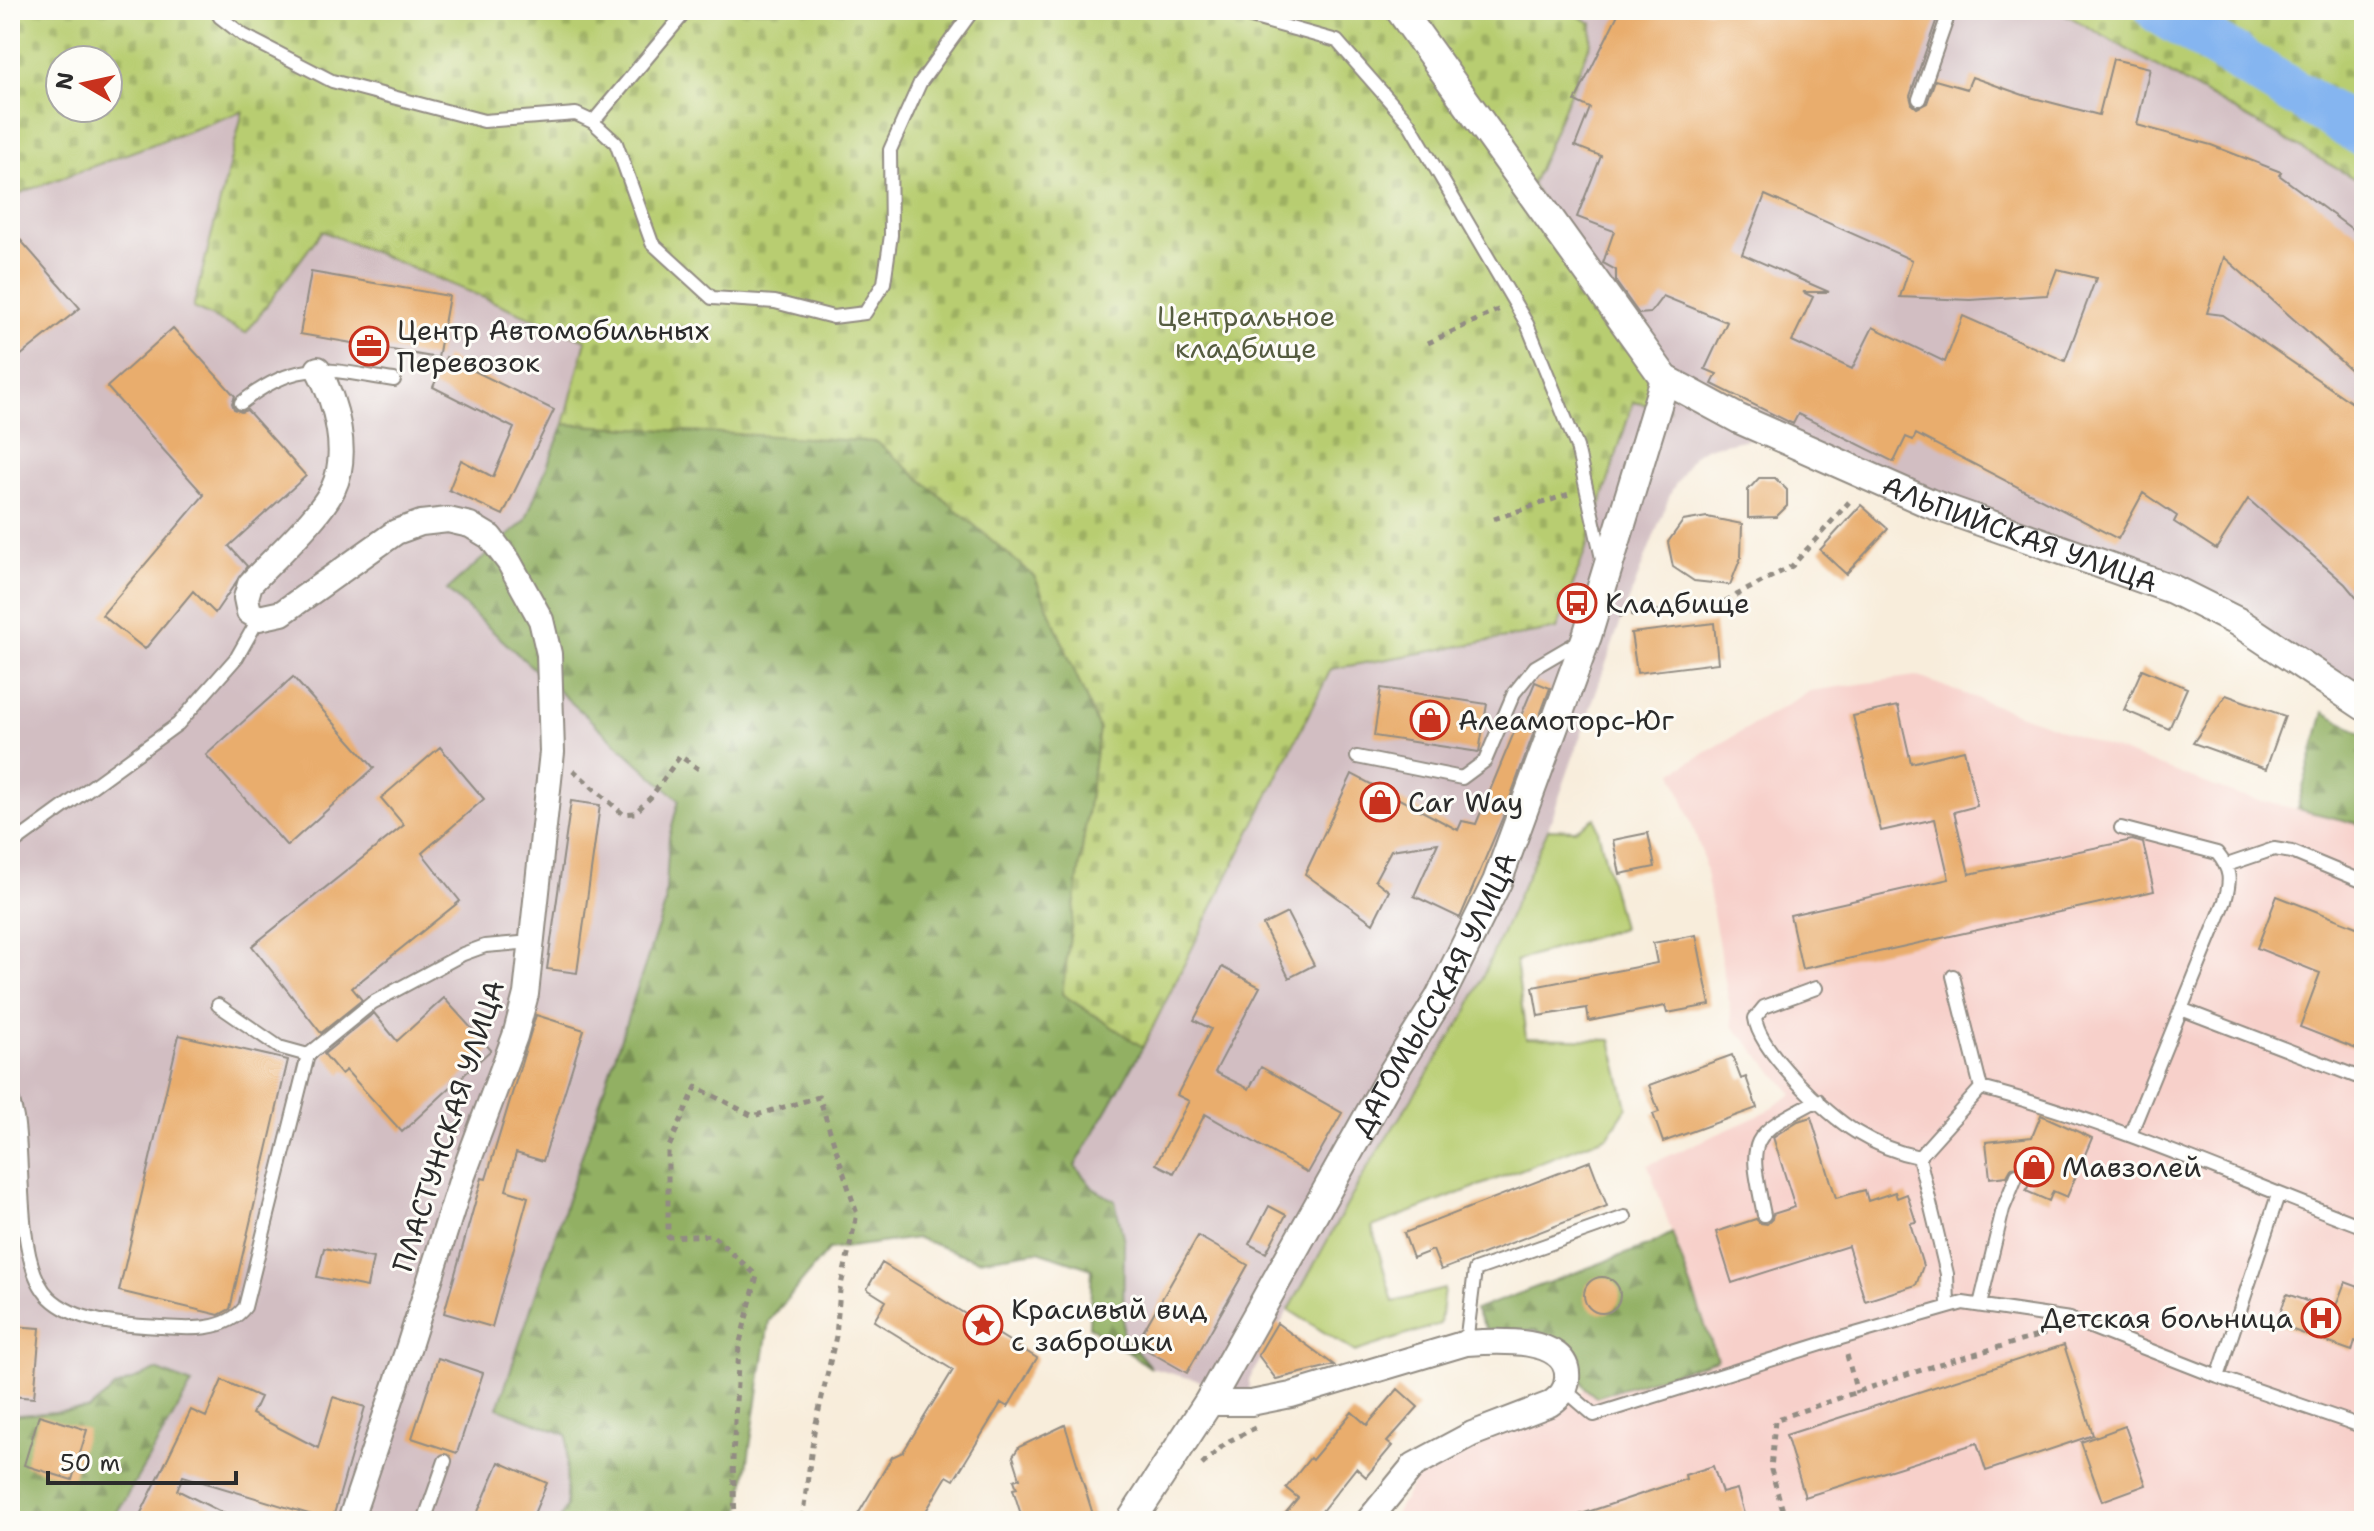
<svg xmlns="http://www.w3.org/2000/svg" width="2374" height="1531" viewBox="0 0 2374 1531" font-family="'Shantell Sans',sans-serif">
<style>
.built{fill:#f7d0ca}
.industrial{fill:#d2bec2}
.green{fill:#b8cd71;stroke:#727c4e;stroke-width:2}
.forest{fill:url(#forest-firs);stroke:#5e6e47;stroke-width:2}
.cemetery{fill:url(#cemetery-stones);stroke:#727c4e;stroke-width:2;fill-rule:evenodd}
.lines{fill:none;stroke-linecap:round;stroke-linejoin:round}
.river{stroke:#85b5f0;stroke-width:46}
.building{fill:#e9ad6d;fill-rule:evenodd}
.service-casing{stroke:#928c83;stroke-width:16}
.minor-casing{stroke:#928c83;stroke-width:28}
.tertiary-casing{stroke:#928c83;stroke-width:32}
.path{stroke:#928c83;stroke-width:5;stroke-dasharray:6 6;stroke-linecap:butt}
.service{stroke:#fff;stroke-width:12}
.minor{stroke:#fff;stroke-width:24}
.tertiary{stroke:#fff;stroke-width:28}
.labels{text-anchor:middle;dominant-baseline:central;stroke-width:6;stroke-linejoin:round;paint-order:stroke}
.park-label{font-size:28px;fill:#555c40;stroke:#fdfcf7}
.poi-label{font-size:28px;fill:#2b2b2b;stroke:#fdfcf7;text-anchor:start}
.street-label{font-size:28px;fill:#2b2b2b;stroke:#fdfcf7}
</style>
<defs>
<pattern id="forest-firs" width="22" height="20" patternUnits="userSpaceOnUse" patternTransform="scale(2)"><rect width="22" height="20" fill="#92b063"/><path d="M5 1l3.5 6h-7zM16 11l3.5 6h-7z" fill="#778f52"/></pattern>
<pattern id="cemetery-stones" width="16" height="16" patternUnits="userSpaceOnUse" patternTransform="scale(2)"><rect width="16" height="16" fill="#b8cd71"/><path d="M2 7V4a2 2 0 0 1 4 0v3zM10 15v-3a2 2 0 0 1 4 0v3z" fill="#9eb062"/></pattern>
</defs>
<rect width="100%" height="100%" fill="#fdfcf7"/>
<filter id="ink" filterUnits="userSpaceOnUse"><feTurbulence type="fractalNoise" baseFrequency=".0125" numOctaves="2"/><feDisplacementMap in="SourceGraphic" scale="16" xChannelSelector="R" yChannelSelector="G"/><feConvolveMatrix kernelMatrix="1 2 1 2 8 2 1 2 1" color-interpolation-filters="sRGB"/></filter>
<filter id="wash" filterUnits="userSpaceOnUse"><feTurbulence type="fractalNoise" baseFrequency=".006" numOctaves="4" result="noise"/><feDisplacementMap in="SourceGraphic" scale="32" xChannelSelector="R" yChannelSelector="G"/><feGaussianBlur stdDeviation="1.8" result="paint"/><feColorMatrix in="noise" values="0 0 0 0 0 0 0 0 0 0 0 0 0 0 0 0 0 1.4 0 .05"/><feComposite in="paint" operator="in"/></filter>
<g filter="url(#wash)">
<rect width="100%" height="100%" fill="#f8eddb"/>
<path class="built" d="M1916,676l324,120 124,29v696h-973l25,-43 57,-36 88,-32 24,-22 11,9 120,-38 -68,-194 110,-49 35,-22 -60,-68 -30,-170 -30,-84 137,-81z"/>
<path class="industrial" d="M1566,10h492l306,174v525l-145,-97 -456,-176 -58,12 -12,8 -21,34 -49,125 -75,214 -82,185 -97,151 -120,215 2,24 -36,-19 -64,-17 -28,-33 1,-94 -9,-39 -22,-14 -18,-23 68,-118 188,-378 226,-40 37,-103 39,-124 35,7 -137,-225 61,-161z
M243,110l-50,197 53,26 76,-102 265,109 -23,84 -39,97 -77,69 231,210 -10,37 -4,67 -167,504 69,27 -1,72 -7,14h-549v-1328l5,2z"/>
<path class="green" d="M1595,818l27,110 -106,33 10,77 85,2 16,67 -19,29 -236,91 21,75 51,-13 -4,35 -85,28 -66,-42 80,-145 97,-151 82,-185 27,1z"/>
<path class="forest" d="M564,424l313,17 158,136 64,152 -37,265 81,53 -68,119 18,22 22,13 9,40 -1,93 28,34 -62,-42 3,-57 -54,-18 -60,9 -61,-22 -89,12 -59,71 -30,200h-180l7,-14 1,-72 -69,-27 167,-503 4,-68 10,-37 -232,-210 78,-69z
M2324,712l40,23v90l-67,-16z
M1672,1233l45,126 -121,38 -11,-9 -20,-39 -29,-19h-49l-12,-20 177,-66z
M156,1370l36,14 -80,137h-102v-105l79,-7 27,-22z"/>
<path class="cemetery" d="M10,10h1556l26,13 -1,19 -59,142 137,225 -36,-7 -39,124 -37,103 -226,40 -188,378 -81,-53 37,-265 -64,-152 -158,-135 -313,-18 22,-84 -264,-109 -76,102 -53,-25 50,-197 -228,84 -5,-2zM60,60h48v48h-48z
M2058,10h306v174z"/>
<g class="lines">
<path class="river" d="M2158,10l206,125"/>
</g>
<g id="blocks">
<path class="building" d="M1620,10h320l-30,86 2,8 5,4 10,-5 8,-23 32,9 5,-12 54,19 73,19 14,-56 37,9 -13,57 74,20 70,27 -2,3 85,63v144l-140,-125 -17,56 16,2 141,96v196l-19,-23 -97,-85 -32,50 -42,-27 3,-6 -34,-23 -25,46 -202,-105 -3,6 -7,-3 -12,25 -96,-48 -5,10 -81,-40 5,-10 -12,-5 22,-47 -64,-26 -13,17 -11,1 -23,-32v-12l-13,-7 11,-32 -37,-14 24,-61 -26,-10 15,-38 -15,-7zM1765,195l147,65 -12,37 70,3 77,-5 10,-26 39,9 -31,83 -102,-45 -18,46 -72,-35 -21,42 -60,-28 21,-44 -10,-5h26l-87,-38z
M10,228l70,80 -70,56z
M311,272l138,24 -11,62 -138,-24z
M173,328l62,68 -3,7 2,6 7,3 6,-2 59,66 -77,70 18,20 -32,47 -22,-22 -48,58 -43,-34 102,-120 -97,-108z
M446,357l108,53 -51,105 -54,-25 12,-30 32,17 21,-49 -81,-41z
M1759,478h16l12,12v16l-11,11 -28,1v-28z
M1861,505l27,24 -42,45 -26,-24z
M1707,517l35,7 -1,33 -11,28 -36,-4 -21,-14 -5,-25 15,-21z
M1714,623l4,40 -81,10 -6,-40z
M2142,669l45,19 -18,41 -45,-19z
M293,677l81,91 -87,78 -81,-91z
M1535,682l15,6 -47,129 -43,101 -46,-22 24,-53 -47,7 -16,30 14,11 -16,32 -68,-49 47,-100 106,56 4,-9 14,3z
M1381,688l106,16 -8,48 -105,-16z
M2226,695l59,21 -19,53 -73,-26z
M1898,706l13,57 53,-13 13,56 -23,6 15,62 163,-34 11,3 11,48 -352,78 -12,-54 159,-36 -14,-60 -54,12 -28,-115z
M440,747l44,52 -62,54 38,48 -108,87 10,12 -41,33 -69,-87 152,-121 -23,-27z
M571,801l29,4 -23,168 -30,-4z
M1648,833l7,34 -35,7 -7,-34z
M2277,896l87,34v122l-64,-25 20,-54 -63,-25z
M1287,913l27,52 -25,13 -26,-53z
M1696,935l14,70 -43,8 -2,-7 -76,15 -2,-13 -49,8 -5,-29 124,-24 -4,-20z
M1222,967l38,20 -45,85 34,17 12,-22 81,46 -34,60 -103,-59 -31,59 -18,-9 33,-63 -12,-6 34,-66 -17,-9z
M444,998l47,52 -89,82 -56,-62 -5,4 -17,-20 50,-41 23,28z
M536,1015l48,15 -41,131 -27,-8 -10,37 22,7 -36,130 -48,-14 38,-135 4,1z
M179,1035l109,25 -58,249 -11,6 -100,-24z
M1732,1055l9,24 5,-2 11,31 -94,34 -10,-28 6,-2 -10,-27z
M2041,1115l51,23 -25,59 -14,-6 -4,10 -23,-10 8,-18 -8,1 -6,-8 -8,1 -5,9 -17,2 -4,-36 46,-5z
M1811,1117l25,81 29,-8 3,11 27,-9 2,6 10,-4 9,28 -6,1 13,43 -7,19 -51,16 -17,-55 -116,37 -16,-51 40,-13 4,4 7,1 5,-5 1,-5 22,-7 -22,-70 25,-16z
M1590,1161l17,45 -166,64 -8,-20 -20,8 -9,-25z
M1269,1206l17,9 -20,38 -17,-9z
M1198,1236l50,29 -61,108 -51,-29z
M324,1248l49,10 -6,29 -50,-10z
M882,1263l155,95 -29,49 -7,-4 -47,77 -7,-4 -27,45h-66l38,-64 11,-5 50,-82 -79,-49 12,-20 -19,-12z
M1584 1295a18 18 0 1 1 36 0a18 18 0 1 1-36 0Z
M2345,1282l19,7v56l-9,-4 -3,10 -76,-27 11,-30 47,17z
M1277,1323l57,42 -58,14 -18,-24z
M10,1326l30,2 -6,70 -24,-2z
M2064,1345l29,90 -107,36 -9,-28 -172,54 -19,-62z
M438,1358l45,15 -26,80 -45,-15z
M222,1380l38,17 -8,17 66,34 15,-51 32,10 -33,114 -149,-45 -6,14 62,31h-102l54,-111 15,7z
M1398,1389l20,18 -31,35 5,4 -26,31 -10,-9 -42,53h-35l19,-23 -12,-10 24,-30 2,2 40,-48 15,13z
M39,1415l48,15 -15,50 -48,-15z
M1065,1425l30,96h-72l-10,-32 4,-1 -3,-8 6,-2 -7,-22 6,-9z
M2125,1426l21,59 -44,16 -21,-59z
M499,1462l48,21 -16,38h-57z
M1713,1466l9,27 15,-4 9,32h-172l-1,-4 113,-38 -1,-4z"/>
</g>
</g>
<g filter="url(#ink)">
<use href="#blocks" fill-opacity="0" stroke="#928c83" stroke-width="2"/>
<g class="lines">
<g class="service-casing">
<path id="service" d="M216,10l4,7 23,18 89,46 152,40 92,-7 17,8 23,21 36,100 60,55 63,4 58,15 32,-4 19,-30 7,-48 -1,-85 30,-67 53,-73
M1226,10l111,31 72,82 118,201 50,123 26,116
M1919,99l31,-89
M593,122l94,-112
M241,403c58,-46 86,-33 153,-23
M1357,757l105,21 23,-17 29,-68 21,-26 46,-27
M2121,828l96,25c14,17 14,27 8,48l-95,234
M10,846l168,-122 59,-67 22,-39
M2227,865l47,-16 18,3 72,30
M1816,988l-52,19 -9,11c4,33 72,97 101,114 18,11 42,21 63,25
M218,1005l61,42 29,8 64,-52 91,-49 22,-8 47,-4
M2181,1009l174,67h9
M10,1088c2,10 5,20 7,30 8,48 -2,145 32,179 26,26 76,28 111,30 29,2 66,5 85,-20l63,-252
M1981,1088c132,34 256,91 383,139
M1764,1215c-16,-78 -17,-78 54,-115
M1980,1305l23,-96 14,-34
M1948,1306l-1,-32 -28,-117 62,-69 -28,-112
M1466,1343l9,-73 150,-53
M2218,1377l60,-182
M1565,1390l29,25 247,-77 122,-35 107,16 148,58 146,50
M424,1521l21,-60"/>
</g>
<g class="minor-casing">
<path id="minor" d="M318,369c18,33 32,84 15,120 -13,28 -61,71 -83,95l-4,14 3,14 10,6 23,-5 114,-81 25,-9 27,-3 22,5 20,12 19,25 32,58 8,34 3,98 -26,242 -11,42 -53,142 -53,168 -59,175
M1208,1403h43l40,-8 175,-52c27,-2 105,-8 101,36 -1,12 -7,18 -17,25l-78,30 -58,31 -46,56"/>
</g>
<g class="tertiary-casing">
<g id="tertiary">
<path id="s1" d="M1400,10l265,369 74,40 190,84 243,86 66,33 126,84"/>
<path id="s2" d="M1131,1521l77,-118 184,-329 47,-75 58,-117 90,-246 78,-257"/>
</g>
</g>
<path class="path" d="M1428,343l72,-34
M1494,519l78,-26
M1619,615l93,-7 80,-42 57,-64
M573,770l50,44 12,-1 16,-16 29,-41 23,16
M1847,1355l10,38
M1202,1465l25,-23 28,-14
M735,1521l-2,-62 6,-113 18,-70 -45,-41 -44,2v-88l28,-62 57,29 66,-19 38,117 -17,76 -4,46 -22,96 -12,89
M1786,1521l-15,-51 4,-50 164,-56 106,-30"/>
<use href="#service" class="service"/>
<use href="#minor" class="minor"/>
<use href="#tertiary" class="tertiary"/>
</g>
</g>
<defs>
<g id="office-ring" transform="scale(2)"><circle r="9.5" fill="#fdfcf7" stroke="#c8321e" stroke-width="1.5"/><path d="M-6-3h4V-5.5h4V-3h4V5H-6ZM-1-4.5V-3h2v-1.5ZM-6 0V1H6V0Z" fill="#c8321e"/></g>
<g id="bus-ring" transform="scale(2)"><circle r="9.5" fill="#fdfcf7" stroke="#c8321e" stroke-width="1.5"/><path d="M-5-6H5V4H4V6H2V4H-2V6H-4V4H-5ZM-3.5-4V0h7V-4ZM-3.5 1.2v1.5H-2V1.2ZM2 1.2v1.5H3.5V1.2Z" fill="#c8321e"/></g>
<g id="shop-ring" transform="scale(2)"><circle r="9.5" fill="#fdfcf7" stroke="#c8321e" stroke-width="1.5"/><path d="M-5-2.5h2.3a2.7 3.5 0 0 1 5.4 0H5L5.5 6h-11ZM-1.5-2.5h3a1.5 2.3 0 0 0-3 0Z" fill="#c8321e"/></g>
<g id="hospital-ring" transform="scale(2)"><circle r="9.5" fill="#fdfcf7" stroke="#c8321e" stroke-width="1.5"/><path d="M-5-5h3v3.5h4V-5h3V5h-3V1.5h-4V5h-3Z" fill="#c8321e"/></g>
<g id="sight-ring" transform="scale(2)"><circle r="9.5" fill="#fdfcf7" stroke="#c8321e" stroke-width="1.5"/><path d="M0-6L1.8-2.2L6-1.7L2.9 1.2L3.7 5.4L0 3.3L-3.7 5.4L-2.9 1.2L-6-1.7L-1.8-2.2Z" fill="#c8321e"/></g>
</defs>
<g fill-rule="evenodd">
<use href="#office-ring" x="369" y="346"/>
<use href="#bus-ring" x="1577" y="603"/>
<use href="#shop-ring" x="1430" y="720"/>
<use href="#shop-ring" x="1380" y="802"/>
<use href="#shop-ring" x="2034" y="1167"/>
<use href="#hospital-ring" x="2321" y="1318"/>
<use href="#sight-ring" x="983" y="1325"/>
</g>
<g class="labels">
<g class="park-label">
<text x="1246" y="316">Центральное<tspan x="1246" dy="32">кладбище</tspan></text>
</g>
<g class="poi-label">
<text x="397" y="330">Центр Автомобильных<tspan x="397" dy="32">Перевозок</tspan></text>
<text x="1605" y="603">Кладбище</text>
<text x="1458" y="720">Алеамоторс-Юг</text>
<text x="1408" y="802">Car Way</text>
<text x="2062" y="1167">Мавзолей</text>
<text x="1011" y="1309">Красивый вид<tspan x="1011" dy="32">с заброшки</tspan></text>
<text x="2293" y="1318" text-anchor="end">Детская больница</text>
</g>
<g class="street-label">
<text stroke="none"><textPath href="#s1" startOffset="842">АЛЬПИЙСКАЯ УЛИЦА</textPath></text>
<text stroke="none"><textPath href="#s2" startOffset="608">ДАГОМЫССКАЯ УЛИЦА</textPath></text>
<text transform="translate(448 1126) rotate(-72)">ПЛАСТУНСКАЯ УЛИЦА</text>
</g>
</g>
<rect width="2374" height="1531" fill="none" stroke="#fdfcf7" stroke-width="40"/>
<g transform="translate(84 84) rotate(279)"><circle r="38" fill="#fdfcf7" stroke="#a9a8a5" stroke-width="2"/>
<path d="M0-6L14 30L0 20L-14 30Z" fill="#c8321e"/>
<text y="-12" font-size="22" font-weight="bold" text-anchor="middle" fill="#2b2b2b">N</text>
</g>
<path d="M48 1471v12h188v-12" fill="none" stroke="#2b2b2b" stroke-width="4"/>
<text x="60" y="1471" font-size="24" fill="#2b2b2b" stroke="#fdfcf7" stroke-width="6" paint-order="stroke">50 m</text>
</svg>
